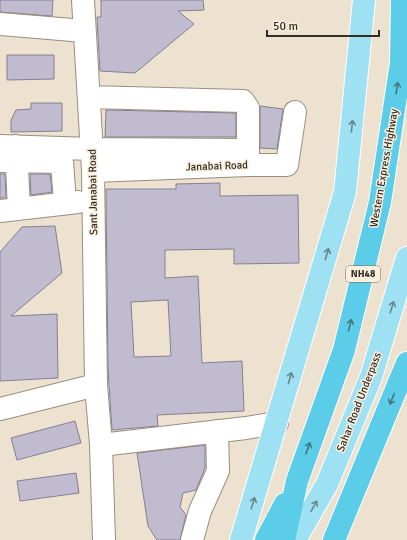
<svg xmlns="http://www.w3.org/2000/svg" width="407" height="540" viewBox="0 0 407 540" font-family="Signika,sans-serif">
<style>
.building{fill:#c0bbce;stroke:#848091;fill-rule:evenodd}
.lines{fill:none;stroke-linecap:round;stroke-linejoin:round}
.minor-casing{stroke:#988e7e;stroke-width:24}
.major-casing{stroke:#fff;stroke-width:24}
.highway-casing{stroke:#fff;stroke-width:24}
.minor{stroke:#fff;stroke-width:22}
.major{stroke:#9de1f2;stroke-width:22}
.highway{stroke:#5ccde9;stroke-width:22}
.oneway{stroke:#45767f}
.oneway2{stroke:#68888d}
.labels{text-anchor:middle;dominant-baseline:central;stroke-width:3;stroke-linejoin:round;paint-order:stroke}
.shield{fill:#faefdd;stroke:#6f695e;stroke-width:1}
.shield-label{font-size:10px;font-weight:bold;fill:#332f28}
.street-label{font-size:11px;fill:#332f28;stroke:#faefdd}
</style>
<rect width="100%" height="100%" fill="#ede2d0"/>
<path class="building" d="M0,0h53l-1,16 -52,-4z
M101,0h102l1,10 -26,1 16,13 -59,49 -35,-2 -3,-54h4z
M7,55h47v24l-47,1z
M31,103h31v28l-51,1v-12l5,-10 15,-1z
M260,106l23,3 -6,40 -17,-1z
M106,110l130,3v24h-131z
M0,174h5l1,24h-6z
M30,174h20l2,18 -21,3z
M220,183v13l78,-1 1,68 -65,1v-15l-69,1v28l33,-2 4,87 40,-2 2,50 -87,4 1,11 -46,4 -4,-61 -2,-180h70v-5zM168,300l3,56 -37,1 -3,-55z
M55,226l7,47 -51,43 46,-2 1,64 -58,3v-129l22,-25z
M75,421l6,22 -64,17 -6,-22z
M205,445v23l-9,22 -13,3 -3,14 6,8 -6,25h-23l-9,-14 -11,-73z
M76,473l3,20 -59,8 -3,-20z"/>
<g class="lines">
<g class="minor-casing">
<path id="minor" d="M83,0l10,171 3,214 5,60 145,-17 31,-5
M0,24l84,7
M89,97l154,4 5,7v55
M0,146l92,3 156,1
M16,146l3,63
M0,161l62,1 3,41
M93,171l155,-6h39l8,-53
M0,211l78,-9
M0,409l96,-24
M101,445l3,95
M192,540l8,-29 18,-40 -1,-40"/>
</g>
<g class="major-casing">
<path id="major" d="M241,540l104,-348 19,-192
M295,540l32,-56 44,-107 36,-119"/>
</g>
<g class="highway-casing">
<path id="highway" d="M266,540l19,-36
M284,540l13,-59 47,-131 36,-148 21,-139 1,-63
M334,540l73,-177"/>
</g>
<use href="#minor" class="minor"/>
<use href="#major" class="major"/>
<use href="#highway" class="highway"/>
</g>
<defs><path id="oneway-shaft" d="M-6 0H5M1.5-3L5.5 0L1.5 3" fill="none" stroke-width="1.6" stroke-linecap="round" stroke-linejoin="round"/></defs>
<g class="oneway">
<use href="#oneway-shaft" transform="translate(397 88) rotate(-81)"/>
<use href="#oneway-shaft" transform="translate(350 325) rotate(-76)"/>
<use href="#oneway-shaft" transform="translate(392 399) rotate(112)"/>
<use href="#oneway-shaft" transform="translate(308 448) rotate(-70)"/>
</g>
<g class="oneway2">
<use href="#oneway-shaft" transform="translate(352 126) rotate(-84)"/>
<use href="#oneway-shaft" transform="translate(327 254) rotate(-74)"/>
<use href="#oneway-shaft" transform="translate(392 307) rotate(-73)"/>
<use href="#oneway-shaft" transform="translate(290 378) rotate(-74)"/>
<use href="#oneway-shaft" transform="translate(253 503) rotate(-73)"/>
<use href="#oneway-shaft" transform="translate(314 506) rotate(-60)"/>
</g>
<g class="labels">
<rect class="shield" x="346" y="266" width="34" height="16" rx="3"/>
<g class="shield-label">
<text x="363" y="274">NH48</text>
</g>
<g class="street-label">
<text transform="translate(217 166) rotate(-2)">Janabai Road</text>
<text transform="translate(384 168) rotate(-80)">Western Express Highway</text>
<text transform="translate(93 192) rotate(-91)">Sant Janabai Road</text>
<text transform="translate(359 402) rotate(-69)">Sahar Road Underpass</text>
</g>
</g>
<path d="M267 30v6h112v-6" fill="none" stroke="#332f28" stroke-width="2"/>
<text x="273" y="30" font-size="12" fill="#332f28" stroke="#faefdd" stroke-width="3" paint-order="stroke">50 m</text>
</svg>
